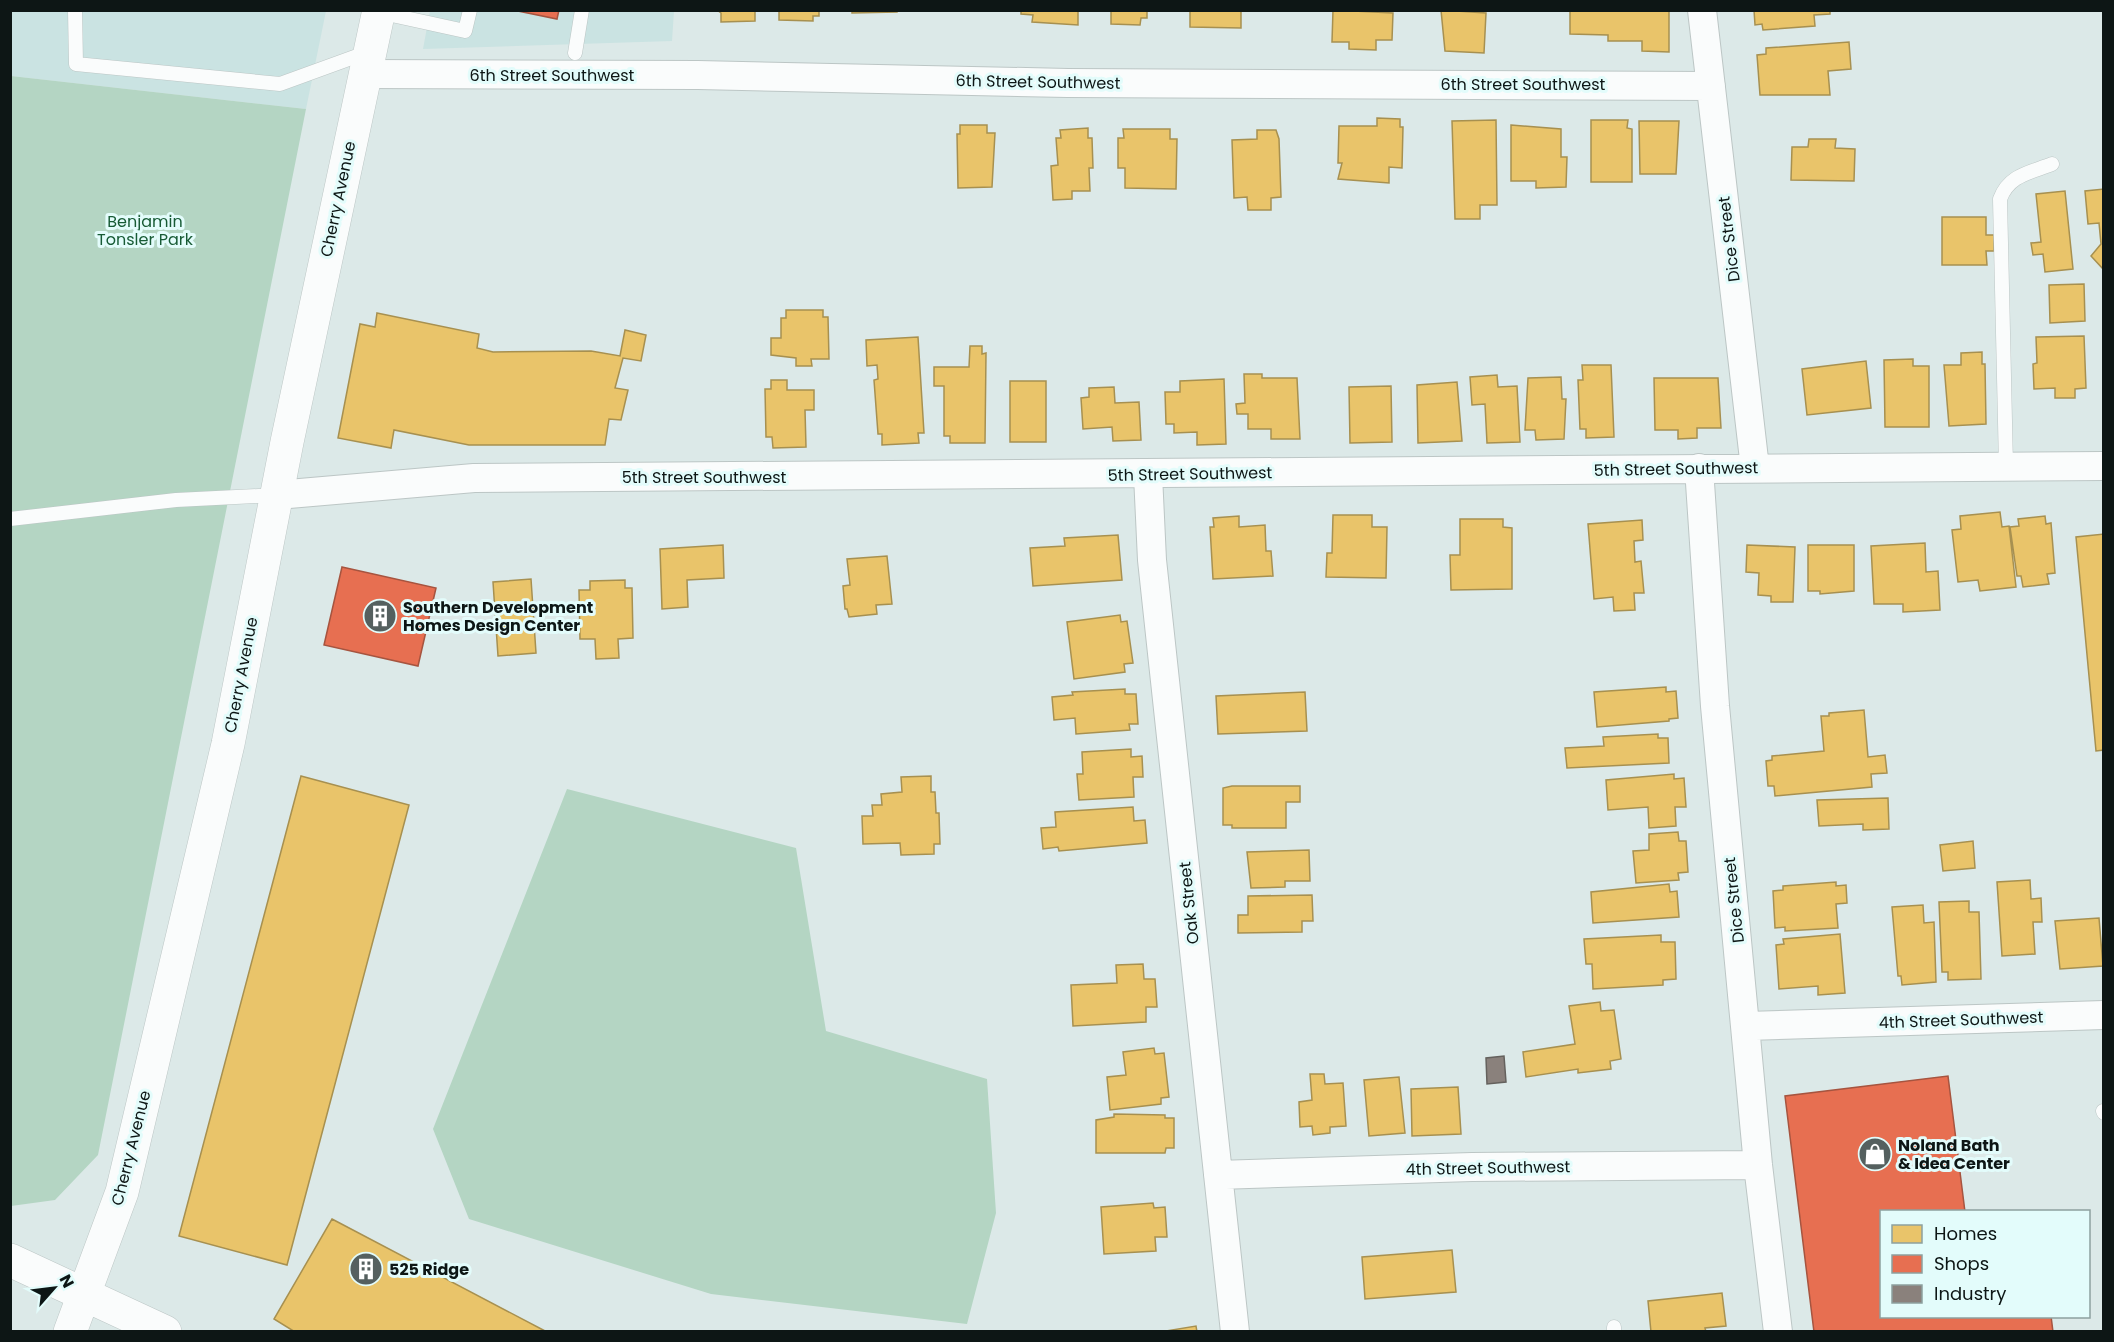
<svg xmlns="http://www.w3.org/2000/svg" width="2114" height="1342" viewBox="0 0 2114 1342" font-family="Poppins,sans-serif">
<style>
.built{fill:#cae3e2}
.green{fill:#b4d5c3}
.homes{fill:#e9c46a;stroke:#a79050;stroke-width:1.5}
.shops{fill:#e76f51;stroke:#a6543f;stroke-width:1.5}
.industry{fill:#8a817c;stroke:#64615d;stroke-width:1.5}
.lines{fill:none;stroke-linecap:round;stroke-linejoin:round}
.lane-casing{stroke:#bcc6c5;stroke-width:15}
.street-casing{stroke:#bcc6c5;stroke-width:30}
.secondary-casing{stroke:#bcc6c5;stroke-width:34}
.lane{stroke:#fafcfc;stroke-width:14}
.street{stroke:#fafcfc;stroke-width:28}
.secondary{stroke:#fafcfc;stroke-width:33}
.labels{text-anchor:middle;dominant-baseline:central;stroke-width:6;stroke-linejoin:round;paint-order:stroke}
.street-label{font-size:16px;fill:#0d1615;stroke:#e3fcfb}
.park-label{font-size:16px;fill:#175b35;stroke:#e3fcfb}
.poi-label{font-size:16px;font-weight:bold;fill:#0d1615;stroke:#e3fcfb;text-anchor:start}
</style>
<rect width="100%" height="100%" fill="#dce9e8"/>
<path class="built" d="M11,11h315l-20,98 -295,-33z
M430,11h244l-2,30 -249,8z"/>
<path class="green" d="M11,76l295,33 -208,1046 -43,45 -44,6z
M567,789l229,59 30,183 161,48 9,134 -29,111 -256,-30 -242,-75 -36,-90z"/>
<path class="homes" d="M717,10h41v1h-3v10l-34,1v-9z
M779,10h40v6h-6v5l-34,-1z
M852,10h45v2l-45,1z
M1021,10h57v15l-46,-3 1,-7 -12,-1z
M1111,10h36v8h-6l-1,7 -29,-1z
M1190,10h51v18l-51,-1z
M1333,10l60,3 -1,27h-16v10l-27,-1v-7h-17z
M1441,10l45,3 -2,40 -39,-2z
M1570,10h99v42l-27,-1v-10h-34v-6l-38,-1z
M1754,10h76v4l-16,1 1,11 -52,4 -1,-6 -7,1z
M1849,42l2,27 -23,2 2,24h-70l-3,-40 9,-1v-6z
M1377,118l23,1v8h3l-1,41 -13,-1v16l-51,-4 4,-16h-4l1,-37h38z
M1496,120l1,85h-17v14h-25l-3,-98z
M1591,120h37l-1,8 5,1v53h-41z
M1639,121h40l-3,53h-36z
M960,125h27v8h8l-3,54 -34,1 -1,-54h3z
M1511,125l50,4v28h6l-1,30 -30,1v-7h-25z
M1088,128v10h4l1,30h-4l1,23h-18v8l-19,1 -2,-34 7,-1 -2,-27h5l-1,-8z
M1123,129h47v10h7l-1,50 -51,-1v-20h-7v-30h6z
M1257,130h19l3,9 2,58 -10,1v12h-23l-1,-13 -13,1 -2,-58 25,-1z
M1809,139h27l-1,9 20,1 -1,32 -63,-1 1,-33h16z
M2104,189v81l-13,-14 10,-12 -2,-21 -11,1 -3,-33z
M2065,191l8,78 -28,3 -2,-18 -10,1 -2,-12 10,-1 -5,-48z
M1942,217h44v18h8v16h-8l1,14h-45z
M2084,284l1,37 -35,2 -1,-38z
M786,310h37v7h5l1,42h-18l1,7h-16v-8l-25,-3v-17h10v-20h5z
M377,313l102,21 -2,14 16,4 98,-1 29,5 5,-26 21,5 -5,26 -18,-3 -8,30 13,2 -7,30 -12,-1 -4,26h-136l-75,-15 -3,18 -53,-10 22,-114 15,3z
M2084,336l2,52 -11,1v9h-20v-10l-21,1 -1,-25 4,-1 -1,-26z
M918,337l6,96h-6l1,10 -37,2v-11h-4l-4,-54 4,-1 -1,-14 -10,1 -1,-26z
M970,346h12v8l4,-1 -1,90h-35v-7h-6v-50h-10v-19h35z
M1982,352v12h3l1,60 -37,2 -5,-61h17v-12z
M1913,359v7h16v61h-44l-1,-67z
M1866,361l5,47 -64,7 -5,-46z
M1582,365h29l3,72 -28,1v-9h-6l-2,-49h5z
M1244,374h18v4h35l3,61h-29v-10h-23v-15h-11l-1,-10 9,-1z
M1497,375l1,12 19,-1 3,56 -33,1 -2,-39 -13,1 -2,-28z
M1561,377l1,22h4l-2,40 -28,1 -1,-10h-10l3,-52z
M1654,378h64l3,50h-24v10l-19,1v-9h-23z
M1224,379l2,65 -29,1v-13l-23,1v-9h-8l-1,-32h15v-11z
M771,380h16v10h27v20h-9l1,37 -33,1 -1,-11h-6l-1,-48h6z
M1010,381h36v61h-36z
M1457,382l5,59 -44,2 -1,-58z
M1391,386l1,56 -42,1 -1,-56z
M1114,387l1,16 24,-1 2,38 -28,1 -1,-14 -29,2 -2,-31 8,-1v-9z
M2000,512l2,15 7,-1 7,61 -36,4 -2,-11 -20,2 -6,-52 9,-1 -1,-13z
M1333,515h39v12h15l-1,51 -60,-1 1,-24h5z
M1239,516v11l26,-2 1,26h5l2,25 -60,3 -3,-52h4l-1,-9z
M2045,516l1,8 5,-1 4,50 -8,1 2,10 -26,3 -2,-11h-4l-7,-49 9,-1 -1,-7z
M1460,519h43v8l9,1v61l-61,1 -1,-35h10z
M1642,520l1,20 -9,1 1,21 6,-1 3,32h-10l1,17 -21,1 -1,-14 -19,2 -6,-75z
M2104,534v216l-8,1 -20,-214z
M1118,535l4,45 -89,6 -3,-38 35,-2 -1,-8z
M1925,543l1,29 12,-1 2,39 -37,2v-8h-29l-3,-58z
M723,545l1,33 -37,2 1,27 -26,2 -2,-60z
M1747,545l48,2 -2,55h-22v-6l-13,-1 1,-22 -13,-1z
M1808,545h46v46l-34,3v-3h-12z
M887,556l5,48 -16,1 1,9 -28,3 -2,-8h-2l-2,-23 7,-1 -3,-26z
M531,579l5,74 -38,3 -5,-74z
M625,580v8h7l1,50 -15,1 1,19 -23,1 -1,-20h-15l-1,-49h11v-9z
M1120,615l1,7 6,-1 6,42 -9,1 1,8 -51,7 -7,-57z
M1666,687v5l10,-1 2,27 -9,1v2l-72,6 -3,-35z
M1125,689v5h11l2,30h-9l1,6 -54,4 -1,-16 -21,2 -2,-23 21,-2 -1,-3z
M1305,692l2,39 -89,3 -2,-38z
M1864,710l4,47 17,-2 2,18 -16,1 1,13 -97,9 -1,-10h-6l-2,-25 6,-1v-4l52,-5 -3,-35h8v-3z
M1658,734v4h10l1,25 -102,5 -2,-20 39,-2 -1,-9z
M1131,749v8l11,-1 1,21h-10l1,20 -55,3 -2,-26h6l-1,-22z
M1674,774v5l10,-1 2,29h-11l1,19 -27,2 -1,-21 -40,3 -2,-30z
M301,776l108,29 -122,460 -108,-29z
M931,776v16h4l1,21h3l1,31h-6v10l-33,1 -1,-12 -37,1 -1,-28h11l-1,-11h10l-1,-11 21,-2 -1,-15z
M1232,786h68v16h-14v26h-54v-3h-9v-37z
M1888,798l1,31 -26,1v-6l-44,2 -2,-26z
M1133,807l1,14 11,-1 2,23 -88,8 -1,-4 -15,2 -2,-21 15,-1 -1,-15z
M1678,832l1,9h7l2,31 -10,1 1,7 -43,3 -3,-32 16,-1v-16z
M1973,841l2,27 -32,3 -3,-26z
M1309,850l1,31h-25v6l-34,1 -4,-36z
M2030,880l1,19 10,-1 1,24h-9l2,32 -33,2 -5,-74z
M1836,882v4l10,-1 1,18 -11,1 2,24 -53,3v-4l-10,1 -2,-37 10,-1v-4z
M1669,884l1,8 7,-1 2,26 -86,6 -2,-31z
M1312,895l1,26h-11v11l-64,1v-18h10v-19z
M1969,901v11h10l2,67 -33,1v-8h-6l-3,-70z
M1923,905l1,18 10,-1 2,60 -34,3 -1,-9h-3l-6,-69z
M2099,918l4,48 -43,3 -5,-48z
M1840,934l5,59 -27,2v-9l-39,3 -3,-44 8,-1 -1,-5z
M1661,935v7h14l1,37 -13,1v5l-70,4 -1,-25h-6l-2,-25z
M1143,964l1,15h11l2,28h-11v15l-73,4 -2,-41 46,-2 -1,-18z
M1600,1002l1,9 13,-1 7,49 -11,2 1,8 -33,4v-4l-52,8 -3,-25 52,-8 -6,-38z
M1154,1048l1,6 9,-1 5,44 -8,1v6l-51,6 -3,-33 19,-2 -3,-23z
M1310,1074h14l1,10 18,-1 3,43 -16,1v6l-17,2 -1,-9 -12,1 -1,-25 13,-2z
M1399,1077l6,56 -36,3 -5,-56z
M1458,1087l3,47 -49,2 -1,-47z
M1114,1114l51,1v3h9v30h-8l-1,5h-69v-33l18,-3z
M1153,1203l1,5 11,-1 2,30h-12l1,14 -52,3 -3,-47z
M332,1219l215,113h-252l-21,-13z
M1452,1250l4,42 -91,7 -3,-42z
M1722,1293l4,33 -21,2 1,4h-55l-3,-31z
M1196,1326l1,6h-37z"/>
<path class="shops" d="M513,10h46l-2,9z
M342,567l94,21 -18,78 -94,-21z
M1948,1076l17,136h-83v104h169l2,16h-239l-29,-236z"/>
<path class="industry" d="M1504,1056l2,26 -19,2 -1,-26z"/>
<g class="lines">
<g class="lane-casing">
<path id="lane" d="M75,10l1,54 204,20 88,-32
M378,12l87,19 5,-21
M575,53l7,-43
M2006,466l-6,-267c9,-24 29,-26 52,-35
M10,519l166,-19 101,-5
M2103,1111l1,2
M1614,1327v5"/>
</g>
<g class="street-casing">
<path id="street" d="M1702,10l53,458
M364,74l334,1 370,8 643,3
M1699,468l16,238 43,459 20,167
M1148,475l4,85 83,772
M277,495l197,-17 1630,-12
M1747,1026l357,-11
M1218,1175l254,-8 286,-2"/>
</g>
<g class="secondary-casing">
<path id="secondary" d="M10,1260l155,72
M70,1332l52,-140 106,-448 59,-302 92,-432"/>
</g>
<use href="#lane" class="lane"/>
<use href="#street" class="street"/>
<use href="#secondary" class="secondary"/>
</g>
<defs>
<g id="building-disc" transform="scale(1.725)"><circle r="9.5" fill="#55605f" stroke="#e3fcfb"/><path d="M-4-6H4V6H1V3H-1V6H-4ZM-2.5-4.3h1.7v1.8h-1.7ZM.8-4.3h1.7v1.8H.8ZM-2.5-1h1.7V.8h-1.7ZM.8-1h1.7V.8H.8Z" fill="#fff"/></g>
<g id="shop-disc" transform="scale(1.725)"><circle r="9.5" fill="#55605f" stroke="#e3fcfb"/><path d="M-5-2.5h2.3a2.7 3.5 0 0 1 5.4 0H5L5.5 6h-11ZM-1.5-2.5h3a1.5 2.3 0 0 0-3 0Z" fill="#fff"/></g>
</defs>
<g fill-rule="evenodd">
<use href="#building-disc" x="380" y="616"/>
<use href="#shop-disc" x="1875" y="1154"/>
<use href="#building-disc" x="366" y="1269"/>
</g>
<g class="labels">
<g class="street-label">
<text x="552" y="75">6th Street Southwest</text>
<text transform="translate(1038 82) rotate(1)">6th Street Southwest</text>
<text x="1523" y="84">6th Street Southwest</text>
<text transform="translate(338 199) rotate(-78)">Cherry Avenue</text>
<text transform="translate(1729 239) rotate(-97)">Dice Street</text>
<text transform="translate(1676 469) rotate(-1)">5th Street Southwest</text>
<text transform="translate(1190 474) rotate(-1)">5th Street Southwest</text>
<text x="704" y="477">5th Street Southwest</text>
<text transform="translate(241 675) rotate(-79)">Cherry Avenue</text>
<text transform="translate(1734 900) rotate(-96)">Dice Street</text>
<text transform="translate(1189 903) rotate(-96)">Oak Street</text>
<text transform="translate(1961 1020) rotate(-2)">4th Street Southwest</text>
<text transform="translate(131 1148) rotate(-76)">Cherry Avenue</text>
<text transform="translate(1488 1168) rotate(-1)">4th Street Southwest</text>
</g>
<g class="park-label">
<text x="145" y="221">Benjamin<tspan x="145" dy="18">Tonsler Park</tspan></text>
</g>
<g class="poi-label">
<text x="403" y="607">Southern Development<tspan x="403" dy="18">Homes Design Center</tspan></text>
<text x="1898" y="1145">Noland Bath<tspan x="1898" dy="18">&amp; Idea Center</tspan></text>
<text x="389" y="1269">525 Ridge</text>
</g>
</g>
<rect width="2114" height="1342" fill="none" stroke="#0d1615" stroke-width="24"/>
<rect x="1880" y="1210" width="210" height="108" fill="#e3fcfb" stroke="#8da09f" stroke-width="1.5"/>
<rect x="1892" y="1225" width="30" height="18" fill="#e9c46a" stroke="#8da09f" stroke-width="1.5"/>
<text x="1934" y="1240" font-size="18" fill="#0d1615">Homes</text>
<rect x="1892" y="1255" width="30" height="18" fill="#e76f51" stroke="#8da09f" stroke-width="1.5"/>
<text x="1934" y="1270" font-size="18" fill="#0d1615">Shops</text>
<rect x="1892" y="1285" width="30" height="18" fill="#8a817c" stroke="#8da09f" stroke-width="1.5"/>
<text x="1934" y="1300" font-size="18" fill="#0d1615">Industry</text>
<g transform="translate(54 1288) rotate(62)" stroke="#e3fcfb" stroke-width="4.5" paint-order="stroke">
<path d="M0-4.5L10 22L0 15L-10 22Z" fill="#0d1615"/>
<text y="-9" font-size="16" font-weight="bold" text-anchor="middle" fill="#0d1615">N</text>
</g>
</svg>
